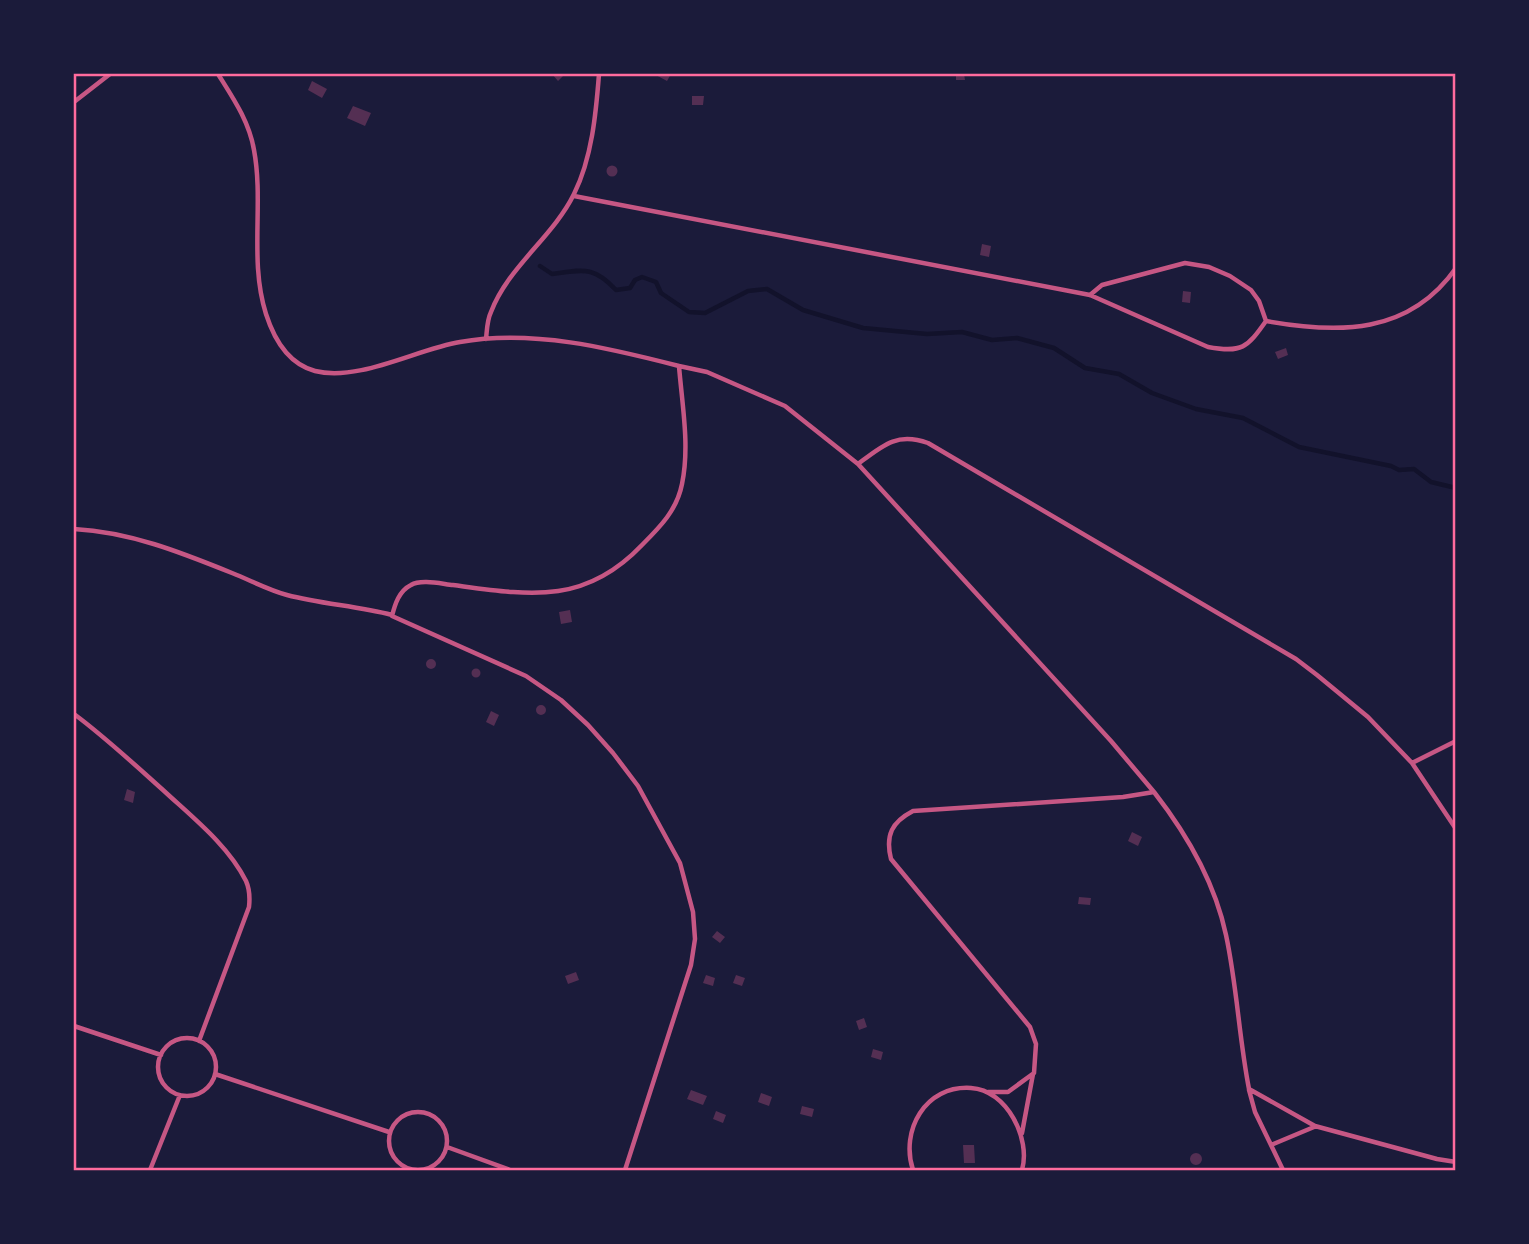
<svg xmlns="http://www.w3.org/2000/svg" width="1529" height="1244" viewBox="0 0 1529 1244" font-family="Helvetica,sans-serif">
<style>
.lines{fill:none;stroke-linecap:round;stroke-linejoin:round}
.stream{stroke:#12122b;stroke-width:4.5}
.building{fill:#542f53}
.service{stroke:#c65784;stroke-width:4.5}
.neatline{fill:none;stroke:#ff6b9d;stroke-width:2.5}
</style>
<rect width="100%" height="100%" fill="#1b1b3a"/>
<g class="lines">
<path class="stream" d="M540,266l12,8c30,-4 41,-9 64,16l14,-2 5,-8 7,-3 14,5 5,11 28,19 16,1 43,-22 19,-2 36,21 60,18 64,6 35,-2 30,8 25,-2 37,10 31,20 34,6 33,19 44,16 47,9 56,29 92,19 8,4 15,-1 17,13 25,6"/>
</g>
<path class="building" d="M552,74h11l1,1 -6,6z
M654,74h17l-4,7z
M956,74h8l1,6h-9z
M312,81l15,8 -5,9 -14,-8z
M692,96h12l-1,9h-11z
M353,106l18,7 -6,13 -18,-8z
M606.5 171a5.5 5.5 0 1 1 11 0a5.5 5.5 0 1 1-11 0Z
M982,244l9,2 -2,11 -9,-2z
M1183,291l8,1 -1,11 -8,-1z
M1286,348l2,7 -10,4 -3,-7z
M570,610l2,12 -11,2 -2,-12z
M426 664a5 5 0 1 1 10 0a5 5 0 1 1-10 0Z
M471.5 673a4.5 4.5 0 1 1 9 0a4.5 4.5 0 1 1-9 0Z
M536 710a5 5 0 1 1 10 0a5 5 0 1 1-10 0Z
M491,711l8,4 -5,11 -8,-4z
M127,789l8,3 -2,11 -9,-3z
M1132,832l10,5 -4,9 -10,-5z
M1079,897l12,1 -1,7 -12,-1z
M717,931l8,6 -5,6 -8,-6z
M576,972l3,8 -11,4 -3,-8z
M706,975l9,3 -2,8 -10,-3z
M736,975l9,3 -3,8 -9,-3z
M864,1018l3,9 -8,3 -3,-9z
M873,1049l10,3 -2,8 -10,-3z
M691,1090l16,6 -4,9 -16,-6z
M761,1093l11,4 -3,9 -11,-4z
M802,1106l12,3 -2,8 -12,-3z
M716,1111l10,4 -3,8 -10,-4z
M963,1145h11l1,18h-11z
M1190 1159a6 6 0 1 1 12 0a6 6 0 1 1-12 0Z"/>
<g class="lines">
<path class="service" d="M218,74c15,24 31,47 36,76 10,53 -5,111 12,164 8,25 23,50 49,57 44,11 102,-22 145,-29 72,-13 149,6 219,24 3,38 11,80 3,118 -5,26 -22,43 -40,61 -58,61 -114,50 -189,40 -11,-1 -32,-6 -42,0 -12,6 -16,19 -19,31l134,60 35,24 27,25 25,28 25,33 42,77 13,49 2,27 -4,26 -66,205
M74,102l36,-28
M574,196l516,99 118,52c34,6 39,1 58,-26 72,13 143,14 190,-53
M1090,295l12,-10 83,-22 24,4 21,9 21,14 8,11 7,20
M486,339c1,-9 1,-19 5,-27 17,-45 62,-75 83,-118 18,-36 22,-81 25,-120
M679,366l28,6 78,34 73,58 253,277 43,51
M858,464c25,-19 39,-32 70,-21l368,216 21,16 51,42 44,46 44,66
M74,529c56,3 106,23 158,44 18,7 36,17 55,22 34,9 70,11 105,20
M74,714c31,23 60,50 89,76 29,27 65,55 83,91 4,9 4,17 3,26l-50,134
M1412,763l44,-22
M74,1026l87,29
M158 1067a29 29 0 1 1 58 0a29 29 0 1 1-58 0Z
M215,1074l174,58
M1249,1090l6,22 16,33
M988,1092h20l26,-19 2,-29 -6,-17 -139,-168c-6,-24 1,-37 22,-48l210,-14 31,-5c32,41 61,91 72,143 11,51 13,103 23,154l66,37 122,33 19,3
M389 1141a29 29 0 1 1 58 0a29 29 0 1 1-58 0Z
M1022,1133l11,-59
M447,1147l63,23
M150,1170l30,-75
M913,1170c-13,-39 12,-85 58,-82 36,2 60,51 51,82
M1283,1170l-12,-25 43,-18"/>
</g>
<rect width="1529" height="1244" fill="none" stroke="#1b1b3a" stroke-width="150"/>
<rect x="75" y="75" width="1379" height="1094" class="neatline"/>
</svg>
